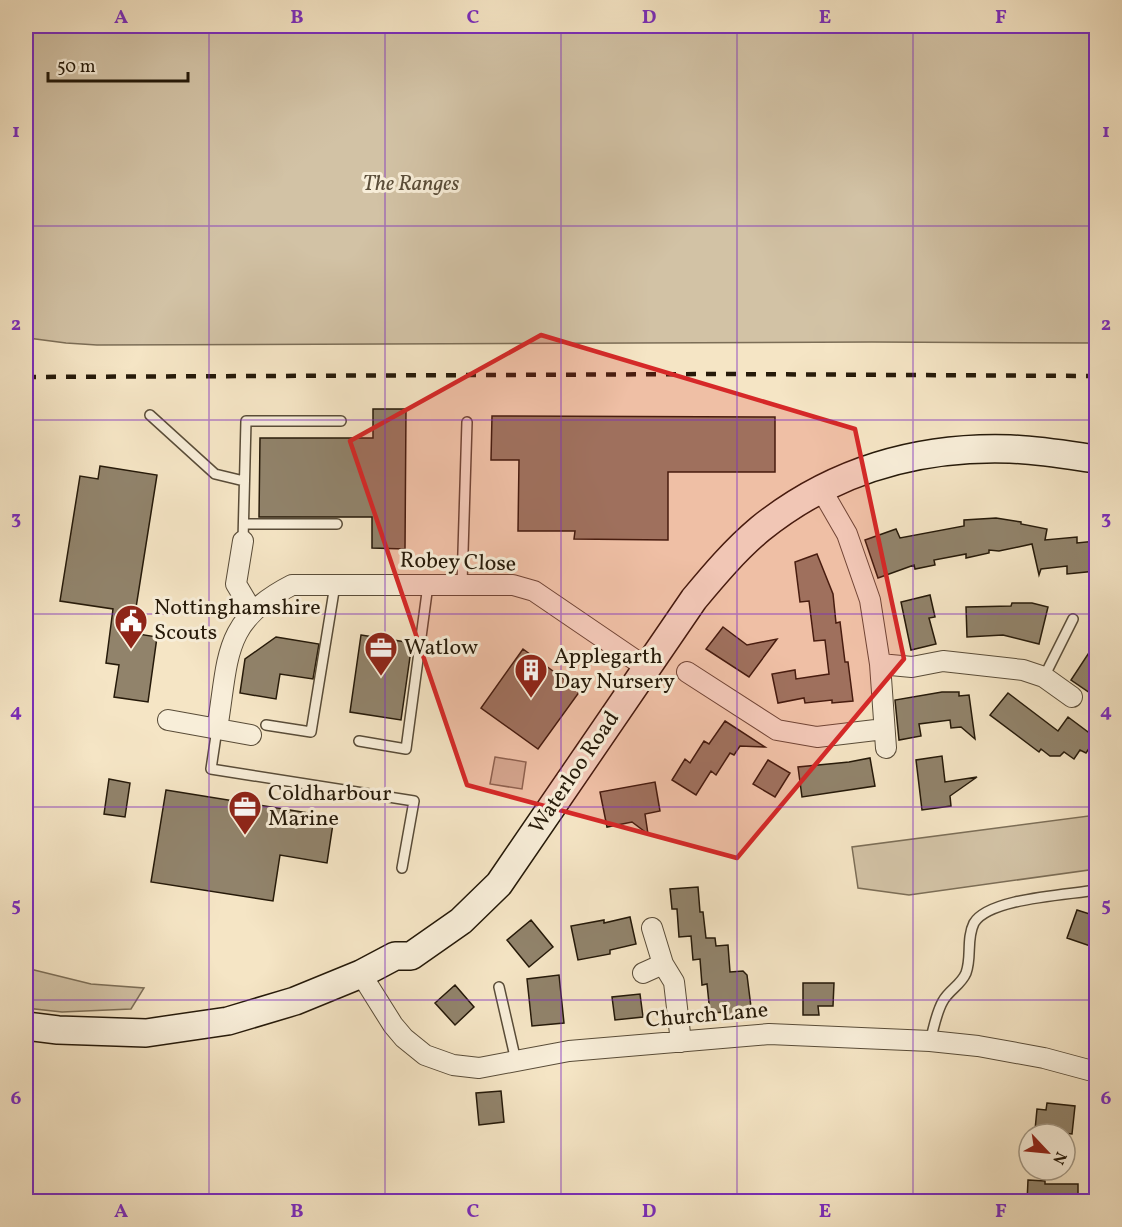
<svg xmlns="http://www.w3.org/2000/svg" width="1122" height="1227" viewBox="0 0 1122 1227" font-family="Vollkorn,serif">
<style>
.green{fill:#d2c2a5;stroke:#7c6e57;stroke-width:1.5}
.building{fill:#91836b;stroke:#251909;stroke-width:1.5}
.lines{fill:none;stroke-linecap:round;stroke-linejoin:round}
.lane-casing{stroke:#594c38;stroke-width:12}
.street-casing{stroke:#594c38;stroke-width:22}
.secondary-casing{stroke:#251909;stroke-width:30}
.lane{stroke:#f8eed9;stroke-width:9}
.street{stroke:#f8eed9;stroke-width:20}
.secondary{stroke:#f8eed9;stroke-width:27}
.rail{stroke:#251909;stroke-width:4.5;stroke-dasharray:10 10;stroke-linecap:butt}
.marked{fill:#d62828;fill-opacity:0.2;stroke:#d62828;stroke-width:4.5;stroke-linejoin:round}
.grid{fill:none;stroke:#7b2cbf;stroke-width:1.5;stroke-opacity:0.55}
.labels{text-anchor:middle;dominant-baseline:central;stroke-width:6;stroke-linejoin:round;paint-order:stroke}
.park-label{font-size:22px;font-style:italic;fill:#594c38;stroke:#f8eed9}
.street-label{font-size:22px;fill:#251909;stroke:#f8eed9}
.poi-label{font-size:22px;fill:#251909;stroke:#f8eed9;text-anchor:start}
.neatline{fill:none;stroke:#7b2cbf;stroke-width:2}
.grid-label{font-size:20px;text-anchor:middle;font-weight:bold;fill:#7b2cbf}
</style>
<rect width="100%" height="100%" fill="#f5e5c5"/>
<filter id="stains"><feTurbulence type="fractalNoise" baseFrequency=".00333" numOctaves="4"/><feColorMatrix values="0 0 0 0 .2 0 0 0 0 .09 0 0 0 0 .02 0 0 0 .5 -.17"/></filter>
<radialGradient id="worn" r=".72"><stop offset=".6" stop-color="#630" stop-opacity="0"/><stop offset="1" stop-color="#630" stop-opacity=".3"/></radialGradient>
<path class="green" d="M26,26h1070v317l-224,-1 -775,3 -31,-2 -38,-5 -2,-2z
M495,757l31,5 -4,27 -32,-5z
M1096,815v13l-2,1 2,40 -187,26 -51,-7 -6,-41z
M26,968l65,16 53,4 -13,21 -69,3 -36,-4z"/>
<path class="building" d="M373,409h33l-1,140 -33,-1v-31h-113l1,-79h113z
M492,416l283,1v55h-107v68l-94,-1 1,-8h-57l1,-71h-28z
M100,466l57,9 -25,158 25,4 -9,65 -34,-5 5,-32 -13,-2 7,-54 -53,-8 20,-125 18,3z
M996,518l25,4v2l26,5 -2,11 32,-3v6l19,-2v30l-29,3v-8l-26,3 -2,6 -7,-31 -33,7 -10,-1v3l-23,5v-4l-32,6 1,5 -20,4 -1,-4 -36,13 -13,-38 31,-11 4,9 64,-12v-6z
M817,554l16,40 3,29 4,-1 5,40h3l5,39 -21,2v-3l-27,3 -1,-5 -26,5 -6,-29 23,-4 1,9 33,-5 -4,-34 -11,1 -5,-40 -9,1 -5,-40z
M930,595l5,22 -6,1 7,26 -25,6 -10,-48z
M1012,603h20l16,4 -9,37 -36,-9 -36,2 -1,-30 45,-1z
M723,627l24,18 30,-6 -28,38 -43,-28z
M361,635l51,8 -11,77 -51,-8z
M276,637l43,7 -6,35 -33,-5 -4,25 -36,-6 5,-34z
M1096,642v55l-25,-17z
M523,649l57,42 -42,58 -57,-41z
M942,692h17v4l10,-1 6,44 -14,-12 -10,1 -1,-8 -31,4 2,12 -22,4 -4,-40z
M1008,693l50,38 10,-14 28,21 -10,15 -6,-3 -6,9 -10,-7 -4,4h-10l-9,-7 -2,3 -49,-37z
M725,721l40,26 -25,-1 -6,9 -4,-2 -14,22 -5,-4 -15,24 -24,-15 13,-21 5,4 14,-22 5,3z
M942,756l3,26 32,-5 -27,19 1,10 -29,4 -6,-50z
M870,758l5,28 -73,11 -4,-30 51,-5z
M768,760l22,13 -15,24 -22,-13z
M109,779l21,4 -5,34 -21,-3z
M655,782l5,29 -15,3 3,20 -16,-12 -25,5 -7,-35z
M166,790l168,27 -7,46 -47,-8 -7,46 -122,-19z
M698,887l2,25h3l3,26h9l1,8 12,-1 2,27 13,-1 4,4 5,40 -25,2 -1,-5 -16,1 -3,-29 -5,1 -2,-26 -7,1 -2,-24 -12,1 -2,-28h-5l-2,-20z
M1077,910l19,6v32l-29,-10z
M630,917l6,27 -26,6v4l-32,6 -7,-34 33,-6v3z
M531,920l22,27 -24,20 -22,-27z
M559,975l5,48 -32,3 -5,-47z
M803,983h31l-1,23h-15l1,9h-16z
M455,985l19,22 -19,18 -20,-22z
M640,994l3,23 -28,3 -3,-23z
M501,1091l3,31 -25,3 -3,-32z
M1047,1103l28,3 -3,28 -37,-4 2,-21 9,1z
M1028,1180l17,1v3h33v18h-51z"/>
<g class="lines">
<g class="lane-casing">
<path id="lane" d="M150,415l65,59 29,7
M244,524h93
M243,541l3,-120h95
M462,584l5,-162
M1044,677l29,-58
M266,725l45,7 24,-147
M217,729l-6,40 203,32 -12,67
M359,741l47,8 22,-164
M499,987l17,74
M930,1041c4,-13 6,-28 13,-40 6,-11 18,-16 23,-28 6,-16 0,-34 8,-50 15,-25 94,-28 122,-33"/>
</g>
<g class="street-casing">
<path id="street" d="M821,489l26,45 23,66 10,64 6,84
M243,541l-7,43 16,27
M880,664l32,3 31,-6 80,9 21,7 28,20
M687,672l90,58 40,7 67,-8
M168,720l83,15
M217,729c12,-70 4,-108 75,-144h221l21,6 113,77
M652,928l11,36 11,18 7,60
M643,973l20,-9
M361,974l32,51 11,13 21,17 28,10 26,3 90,-17 200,-17 161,7 48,5 66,12 52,14"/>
</g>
<g class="secondary-casing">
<path id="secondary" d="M26,1026l32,4 88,3 82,-12 67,-20 66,-27 34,-18h16l50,-35 38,-37 195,-285c20,-24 41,-49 66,-70 72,-58 158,-83 250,-80 29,1 58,6 86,10"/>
</g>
<use href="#lane" class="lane"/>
<use href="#street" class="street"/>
<use href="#secondary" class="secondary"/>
<path class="rail" d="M26,377l696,-3 374,2"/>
</g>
<path class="marked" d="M541,335l314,94 49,230 -167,199 -270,-73 -117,-344z"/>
<path class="grid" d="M209,26v1176M385,26v1176M561,26v1176M737,26v1176M913,26v1176M26,226h1070M26,420h1070M26,614h1070M26,807h1070M26,1000h1070"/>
<defs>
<g id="civic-pin" transform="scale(1.725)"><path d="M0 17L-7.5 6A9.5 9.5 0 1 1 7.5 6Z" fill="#8f2418" stroke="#f8eed9"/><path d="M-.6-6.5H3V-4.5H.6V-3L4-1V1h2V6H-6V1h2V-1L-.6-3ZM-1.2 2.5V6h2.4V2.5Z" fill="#fff"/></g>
<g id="office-pin" transform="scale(1.725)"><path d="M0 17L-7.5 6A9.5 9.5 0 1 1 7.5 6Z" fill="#8f2418" stroke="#f8eed9"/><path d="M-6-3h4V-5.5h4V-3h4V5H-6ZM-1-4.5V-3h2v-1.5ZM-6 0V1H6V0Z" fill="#fff"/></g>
<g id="building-pin" transform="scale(1.725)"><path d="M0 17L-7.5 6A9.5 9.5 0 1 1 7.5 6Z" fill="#8f2418" stroke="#f8eed9"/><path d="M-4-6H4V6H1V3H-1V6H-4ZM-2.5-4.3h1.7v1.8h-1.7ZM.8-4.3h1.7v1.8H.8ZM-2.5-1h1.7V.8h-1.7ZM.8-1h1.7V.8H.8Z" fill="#fff"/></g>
</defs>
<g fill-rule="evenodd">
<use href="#civic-pin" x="131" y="621"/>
<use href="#office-pin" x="381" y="648"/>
<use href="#building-pin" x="531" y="670"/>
<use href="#office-pin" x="245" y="807"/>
</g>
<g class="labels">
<g class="park-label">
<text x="411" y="184">The Ranges</text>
</g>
<g class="street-label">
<text transform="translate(458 563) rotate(2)">Robey Close</text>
<text transform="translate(575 773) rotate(-56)">Waterloo Road</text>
<text transform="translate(707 1016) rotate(-5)">Church Lane</text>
</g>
<g class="poi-label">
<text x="154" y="608">Nottinghamshire<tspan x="154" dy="25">Scouts</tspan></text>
<text x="404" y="648">Watlow</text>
<text x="554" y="657">Applegarth<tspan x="554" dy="25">Day Nursery</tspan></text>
<text x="268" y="794">Coldharbour<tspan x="268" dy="25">Marine</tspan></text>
</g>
</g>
<rect width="1122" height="1227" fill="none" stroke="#f5e5c5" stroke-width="66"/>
<g transform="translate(1047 1152) rotate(116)"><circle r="28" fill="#f8eed9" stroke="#a49986" stroke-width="1.5"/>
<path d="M0-4.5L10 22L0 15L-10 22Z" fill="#8f2418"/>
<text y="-9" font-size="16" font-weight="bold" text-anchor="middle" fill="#251909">N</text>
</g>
<path d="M48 72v9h140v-9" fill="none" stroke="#251909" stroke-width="3"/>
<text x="57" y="72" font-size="18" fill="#251909" stroke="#f8eed9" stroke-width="4.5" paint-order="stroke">50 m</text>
<rect x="33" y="33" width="1056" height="1161" class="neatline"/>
<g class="grid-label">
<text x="121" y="23">A</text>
<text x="297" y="23">B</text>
<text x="473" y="23">C</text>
<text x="649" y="23">D</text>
<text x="825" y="23">E</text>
<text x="1001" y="23">F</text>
<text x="16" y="137">1</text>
<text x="1106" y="137">1</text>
<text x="16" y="330">2</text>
<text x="1106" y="330">2</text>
<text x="16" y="524">3</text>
<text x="1106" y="524">3</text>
<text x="16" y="717">4</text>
<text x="1106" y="717">4</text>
<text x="16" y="911">5</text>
<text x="1106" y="911">5</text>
<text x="16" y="1104">6</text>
<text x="1106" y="1104">6</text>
<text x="121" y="1217">A</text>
<text x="297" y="1217">B</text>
<text x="473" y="1217">C</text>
<text x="649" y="1217">D</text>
<text x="825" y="1217">E</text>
<text x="1001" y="1217">F</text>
</g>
<rect width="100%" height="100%" filter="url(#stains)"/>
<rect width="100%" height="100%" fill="url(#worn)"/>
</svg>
